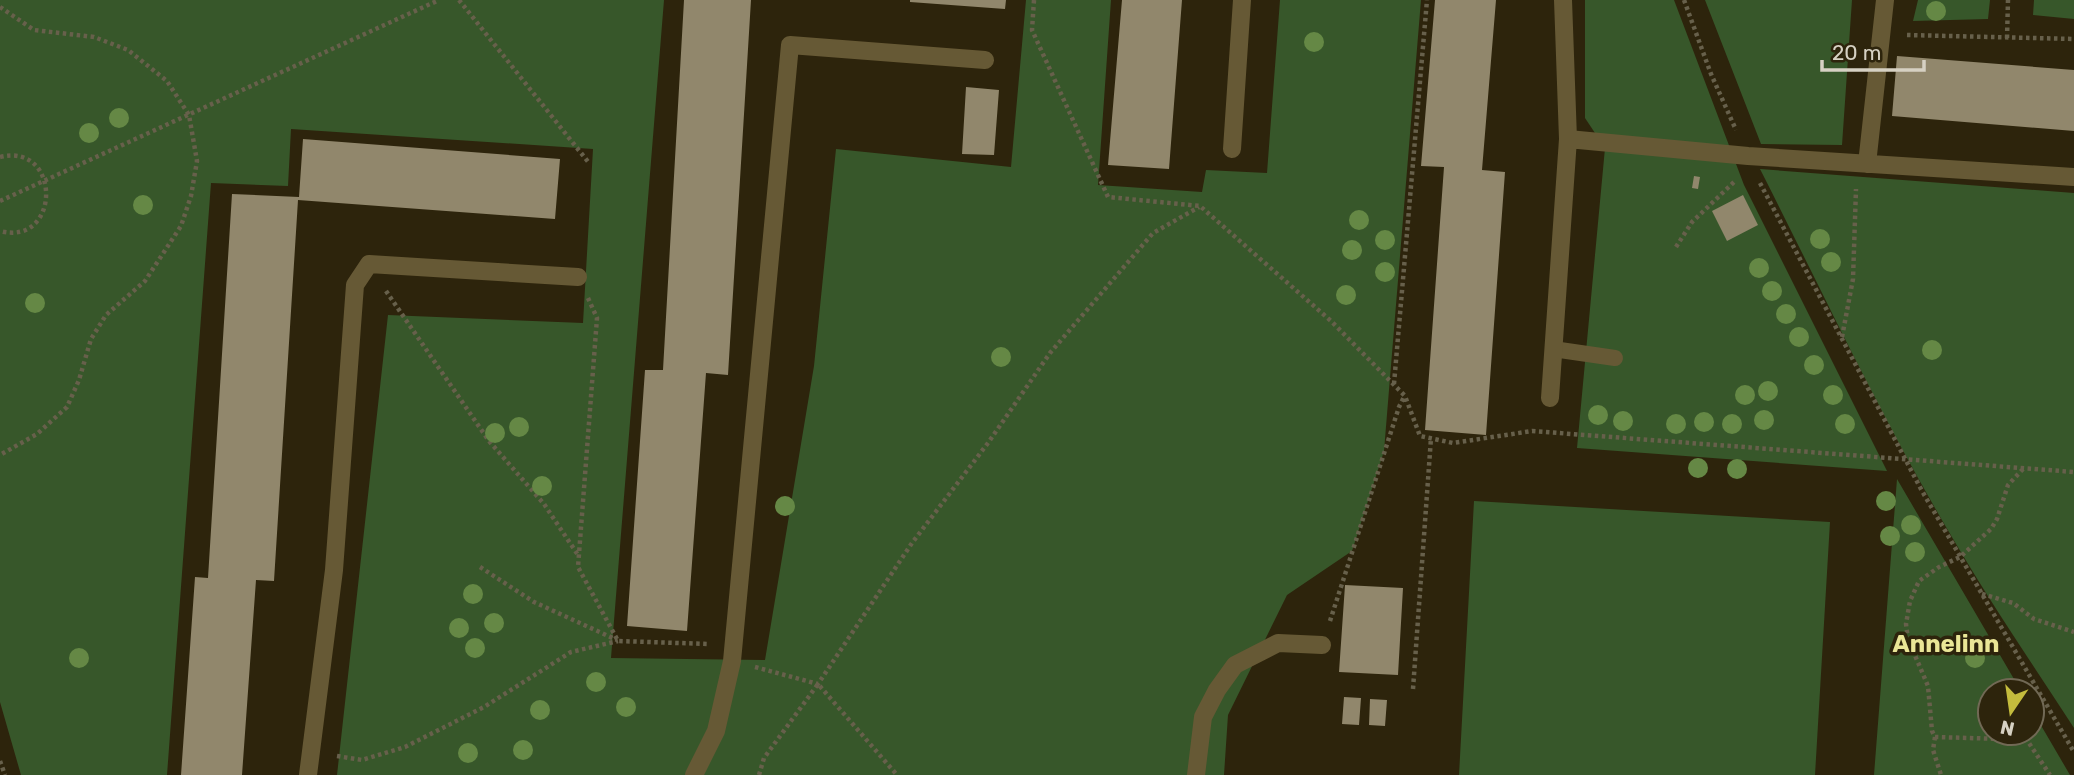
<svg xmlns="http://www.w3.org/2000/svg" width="2074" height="775" viewBox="0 0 2074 775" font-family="Rubik,sans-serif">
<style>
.green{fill:#37572a}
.building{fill:#91876c}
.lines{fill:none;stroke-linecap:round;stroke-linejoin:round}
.path{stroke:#67604b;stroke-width:4.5;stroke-dasharray:3.5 3.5;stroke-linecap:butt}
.service{stroke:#665935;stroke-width:16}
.minor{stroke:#665935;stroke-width:18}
.tree{fill:#658845}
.labels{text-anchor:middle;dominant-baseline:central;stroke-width:7;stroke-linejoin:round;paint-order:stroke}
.quarter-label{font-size:24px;font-weight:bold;fill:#eae697;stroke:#2d240c}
</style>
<rect width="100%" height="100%" fill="#2d240c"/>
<path class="green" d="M0,0h664l-53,658 154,2 49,-294 22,-217 175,18 15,-167h85l-13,185 104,7 4,-22 61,3 13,-173h141l-37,451 -32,100 -65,44 -59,120 -4,60h-887l51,-460 195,8 10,-174 -302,-20 -3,57 -77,-3 -44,592h-146l-21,-73z
M1585,0h89l70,185 143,286 -310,-23 28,-300 -20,-30z
M1705,0h147l-10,145 -81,-1z
M1918,0h72l-2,19 -75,2z
M2034,0h40v19l-41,-4z
M1760,169l314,24v535c-43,-66 -88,-132 -128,-201 -68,-116 -125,-238 -186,-358z
M1897,479l124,212h-31v42h42v-23l38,65h-196z
M1474,501l356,21 -15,253h-356z"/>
<path class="building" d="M684,0h67l-23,375 -22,-2 -19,258 -60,-5 18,-256h18z
M910,0h96l-1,9 -95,-7z
M1122,0h60l-13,169 -61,-4z
M1435,0h61l-14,170 23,2 -19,263 -61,-5 19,-263 -23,-1z
M1897,56l177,14v61l-182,-15z
M966,87l33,3 -5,65 -32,-1z
M303,139l257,20 -5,60 -257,-19 -24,381 -18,-1 -14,195h-61l14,-198 13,1 24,-384 67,3z
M1694,176l6,1 -2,12 -6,-1z
M1743,195l15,30 -31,16 -15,-30z
M1345,585l58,3 -5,87 -59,-3z
M1344,697l17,1 -2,27 -17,-1z
M1370,699l17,1 -2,26 -16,-1z"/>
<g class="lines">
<path class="path" d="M459,0l130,163
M1034,0l-2,30 76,167 92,9 131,115 74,75 15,40 33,7 79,-12 542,41
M1684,0l27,74 25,56
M0,7l34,23 60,7 34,13 39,31 22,34 8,46 -6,35 -10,30 -36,55 -39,34 -15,24 -12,41 -12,27 -30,27 -37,21
M1907,35l167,4
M2007,38l1,-38
M0,157c62,-15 61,90 0,74
M1760,183l162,308 152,261
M0,201l439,-201
M1676,247l16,-25 42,-40
M386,291l103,150 55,63 34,51
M588,298l9,20 -19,249 40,74 91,3
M1842,337l11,-58 3,-90
M1394,384l33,-384
M2023,469l-15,16 -11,34 -6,10 -31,28 -21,10 -20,14 -9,20 -4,23 2,15 20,47 4,45 3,6 68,2 22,-2 25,38
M480,567l54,35 83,38
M1982,594l31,9 21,16 40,13
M1330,621l69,-214 5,-10
M755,667l63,17 94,-141 76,-100 62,-90 103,-120 46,-26
M1413,689l18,-251
M1935,737l-2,13 8,25
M337,756l25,4 43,-13 79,-40 87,-55 47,-11
M0,761l5,14
M759,775l5,-17 54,-74 79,91"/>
<path class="service" d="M1553,349l62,9"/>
<path class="minor" d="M1563,0l5,139 180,17 326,21
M1232,149l10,-149
M1867,164l18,-164
M1550,398l18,-259
M308,775l26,-205 21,-285 14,-21 209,13
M694,775l22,-44 16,-70 58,-616 195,15
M1196,775l7,-58 14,-27 18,-25 43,-22 44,2"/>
</g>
<g class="tree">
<circle cx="1936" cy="11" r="10"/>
<circle cx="1314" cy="42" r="10"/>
<circle cx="119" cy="118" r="10"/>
<circle cx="89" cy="133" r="10"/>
<circle cx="143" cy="205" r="10"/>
<circle cx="1359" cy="220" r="10"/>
<circle cx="1820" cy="239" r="10"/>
<circle cx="1385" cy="240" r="10"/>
<circle cx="1352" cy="250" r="10"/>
<circle cx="1831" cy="262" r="10"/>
<circle cx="1759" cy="268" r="10"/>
<circle cx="1385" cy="272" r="10"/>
<circle cx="1772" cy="291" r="10"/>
<circle cx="1346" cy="295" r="10"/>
<circle cx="35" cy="303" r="10"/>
<circle cx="1786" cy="314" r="10"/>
<circle cx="1799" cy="337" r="10"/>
<circle cx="1932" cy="350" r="10"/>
<circle cx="1001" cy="357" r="10"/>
<circle cx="1814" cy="365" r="10"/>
<circle cx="1768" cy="391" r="10"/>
<circle cx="1745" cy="395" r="10"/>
<circle cx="1833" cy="395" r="10"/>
<circle cx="1598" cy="415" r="10"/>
<circle cx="1764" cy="420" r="10"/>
<circle cx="1623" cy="421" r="10"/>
<circle cx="1704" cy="422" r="10"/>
<circle cx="1676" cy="424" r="10"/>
<circle cx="1732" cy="424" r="10"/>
<circle cx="1845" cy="424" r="10"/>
<circle cx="519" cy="427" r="10"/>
<circle cx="495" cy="433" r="10"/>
<circle cx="1698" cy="468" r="10"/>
<circle cx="1737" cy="469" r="10"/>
<circle cx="542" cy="486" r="10"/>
<circle cx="1886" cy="501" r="10"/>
<circle cx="785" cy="506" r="10"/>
<circle cx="1911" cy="525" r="10"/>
<circle cx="1890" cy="536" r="10"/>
<circle cx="1915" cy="552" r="10"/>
<circle cx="473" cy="594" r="10"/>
<circle cx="494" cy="623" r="10"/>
<circle cx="459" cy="628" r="10"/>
<circle cx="475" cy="648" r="10"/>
<circle cx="79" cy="658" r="10"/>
<circle cx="1975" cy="658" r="10"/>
<circle cx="596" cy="682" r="10"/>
<circle cx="626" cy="707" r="10"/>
<circle cx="540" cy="710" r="10"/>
<circle cx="523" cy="750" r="10"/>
<circle cx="468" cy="753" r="10"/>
</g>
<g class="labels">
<g class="quarter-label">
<text x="1946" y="644">Annelinn</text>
</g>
</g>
<g transform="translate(2011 712) rotate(193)"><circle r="33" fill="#2d240c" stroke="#716955" stroke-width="2"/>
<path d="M0-5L12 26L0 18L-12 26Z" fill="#c4bc3d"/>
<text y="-10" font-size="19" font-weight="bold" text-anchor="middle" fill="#d6d1c3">N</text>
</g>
<path d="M1822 60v10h102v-10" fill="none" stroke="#d6d1c3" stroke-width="3.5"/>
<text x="1832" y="60" font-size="21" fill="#d6d1c3" stroke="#2d240c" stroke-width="5" paint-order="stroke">20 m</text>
</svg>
